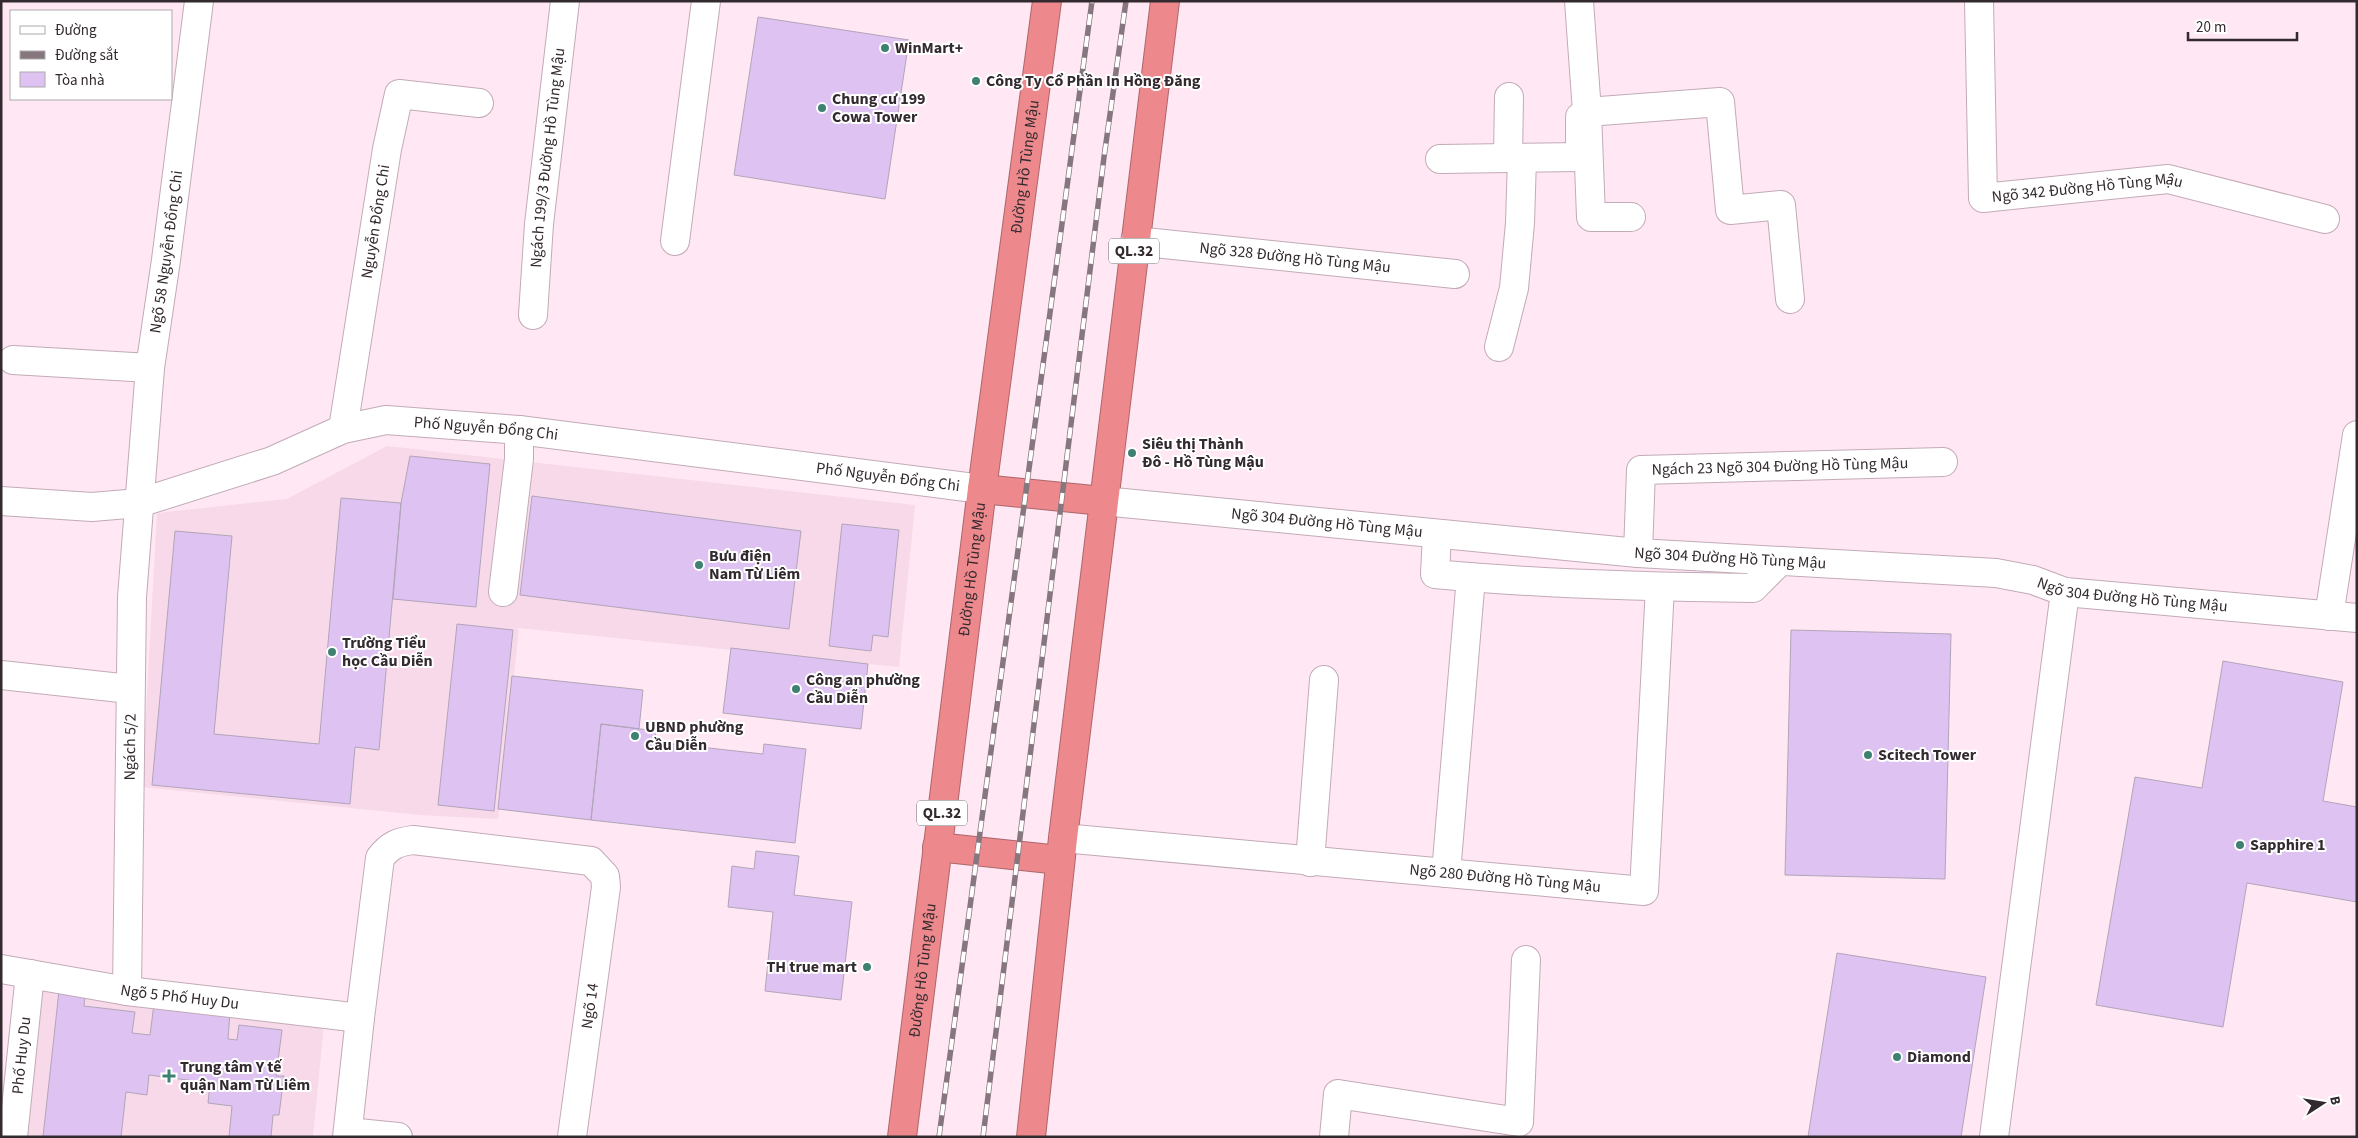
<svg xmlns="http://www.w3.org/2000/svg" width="2358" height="1138" viewBox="0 0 2358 1138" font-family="'Source Sans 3',sans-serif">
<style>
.built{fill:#f8d9ea}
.building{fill:#dec2f1;stroke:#b1a5b9}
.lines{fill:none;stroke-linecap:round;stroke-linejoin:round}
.minor-casing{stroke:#c2abb7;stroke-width:30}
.highway-casing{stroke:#ac676b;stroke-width:30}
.minor{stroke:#fff;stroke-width:28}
.highway{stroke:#ed888c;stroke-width:28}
.rail-casing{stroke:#86777e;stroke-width:5.5}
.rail{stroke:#fff;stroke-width:4;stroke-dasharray:11;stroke-linecap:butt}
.poi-dot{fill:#3e8173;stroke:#fff;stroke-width:2}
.labels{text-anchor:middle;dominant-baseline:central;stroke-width:4;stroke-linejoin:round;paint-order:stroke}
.shield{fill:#fff;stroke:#706a6d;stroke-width:1}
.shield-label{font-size:15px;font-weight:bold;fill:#332a2f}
.poi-label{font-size:16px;font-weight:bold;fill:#332a2f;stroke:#fff;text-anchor:start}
.street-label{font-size:16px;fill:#332a2f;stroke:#fff}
</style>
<rect width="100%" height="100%" fill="#ffe7f3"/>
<path class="built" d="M387,446l528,59 -16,162 -390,-40 10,2 -21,190 -78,-4 -278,-28 15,-274 130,-14z
M30,974l295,40 -12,123h-300z"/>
<path class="building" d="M758,17l151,23 -24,159 -151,-24z
M410,456l80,8 -14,143 -83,-8 8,-96z
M532,496l269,35 -12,98 -269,-34z
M341,498l60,5 -22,247 -24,-3 -5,57 -198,-19 23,-254 57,5 -18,198 105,10z
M842,524l57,6 -11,107 -15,-2 -2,16 -42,-5z
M457,624l56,6 -19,181 -56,-6z
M1791,630l160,4 -6,245 -160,-4z
M731,648l137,16 -7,65 -138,-16z
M2223,661l120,21 -20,119 34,6v95l-110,-19 -24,144 -127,-22 39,-228 67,11z
M512,676l131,14 -4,39 -38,-5 -10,96 -93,-11z
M601,724l55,7 -1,11 108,12 1,-10 42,5 -11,94 -204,-23z
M756,851l43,5 -5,39 58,7 -11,98 -76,-9 8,-79 -45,-5 4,-41 22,3z
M1837,953l149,24 -25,160h-153z
M59,991l26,3 -1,12 51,6 -3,21 18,2 4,-31 76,8 -2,27 9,1 2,-15 43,5 -6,46h8l-5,39h-6l-2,22h-42l3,-31 -24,-3 2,-20 -61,-8 -2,20 -21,-3 -5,45h-78z"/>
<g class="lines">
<g class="minor-casing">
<g id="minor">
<path d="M1579,1l8,111 4,105h40"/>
<path id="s1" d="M1979,1l4,197 185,-19 157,40"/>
<path d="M1508,158l1,-61"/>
<path d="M1440,159l140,-2v-40l7,-5 133,-10 10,108 51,-5 9,94"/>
<path d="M675,241l31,-240"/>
<path id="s2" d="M1135,241l320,33"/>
<path id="s3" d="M533,315l6,-91 26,-223"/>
<path d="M1499,347l15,-59 6,-65 2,-65"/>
<path d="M13,360l137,8"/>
<path id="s4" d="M343,429l44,-280 12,-55 80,9"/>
<path id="s5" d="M1,501l91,6 47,-4 133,-42 71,-32 43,-9 133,10 463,59"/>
<path id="s6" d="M1103,501l535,52 358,20 37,7 32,12 292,26"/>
<path d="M1437,534l-2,40c105,10 212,13 318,14l27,-27"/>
<path id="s7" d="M1638,553l3,-83 302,-8"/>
<path d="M503,592l16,-133v-29"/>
<path d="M2329,616l28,-181"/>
<path d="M1,675l129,14"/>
<path id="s8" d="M1063,838l581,53 16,-304"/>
<path d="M1310,862l14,-182"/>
<path d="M1446,873l25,-296"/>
<path id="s9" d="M1,969l126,22 233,27"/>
<path id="s10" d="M127,991l5,-394 18,-229 16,-108 33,-259"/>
<path d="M348,1132l50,5"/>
<path id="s11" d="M13,1137l17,-163"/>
<path d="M347,1137l13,-119 20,-160c10,-13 18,-16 33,-18l178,21 14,15 1,11 -34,250"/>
<path d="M1334,1137l4,-43 181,28 7,-162"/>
<path d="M1994,1137l71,-545"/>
</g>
</g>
<g class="highway-casing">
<g id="highway">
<path d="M982,489l121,12"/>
<path d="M937,847l123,13"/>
<path id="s12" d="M902,1137l80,-648 65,-488"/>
<path d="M1031,1137l32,-299 102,-837"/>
</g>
</g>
<use href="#minor" class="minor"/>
<use href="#highway" class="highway"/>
<g class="rail-casing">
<path id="rail" d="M939,1137l153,-1136
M983,1137l121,-980 22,-156"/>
</g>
<use href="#rail" class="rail"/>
</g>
<g class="poi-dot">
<circle cx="885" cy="48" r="5"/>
<circle cx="976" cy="81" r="5"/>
<circle cx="822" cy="108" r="5"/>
<circle cx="1132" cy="453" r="5"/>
<circle cx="699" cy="565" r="5"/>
<circle cx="332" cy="652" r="5"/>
<circle cx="796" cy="689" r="5"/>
<circle cx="635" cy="736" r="5"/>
<circle cx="1868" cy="755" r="5"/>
<circle cx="2240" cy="845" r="5"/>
<circle cx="867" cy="967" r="5"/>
<circle cx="1897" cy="1057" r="5"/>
<path d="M166.5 1068.5h5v5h5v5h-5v5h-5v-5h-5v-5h5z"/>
</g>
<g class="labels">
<g class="shield">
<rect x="1109" y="238.5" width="50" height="25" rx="4"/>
<rect x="917" y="800.5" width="50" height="25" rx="4"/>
</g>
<g class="shield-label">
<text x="1134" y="251">QL.32</text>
<text x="942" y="813">QL.32</text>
</g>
<g class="poi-label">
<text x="895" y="48">WinMart+</text>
<text x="986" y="81">Công Ty Cổ Phần In Hồng Đăng</text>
<text x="832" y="99">Chung cư 199<tspan x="832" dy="18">Cowa Tower</tspan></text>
<text x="1142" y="444">Siêu thị Thành<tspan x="1142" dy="18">Đô - Hồ Tùng Mậu</tspan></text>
<text x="709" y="556">Bưu điện<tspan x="709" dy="18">Nam Từ Liêm</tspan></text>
<text x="342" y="643">Trường Tiểu<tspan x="342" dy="18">học Cầu Diễn</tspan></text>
<text x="806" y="680">Công an phường<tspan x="806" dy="18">Cầu Diễn</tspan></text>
<text x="645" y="727">UBND phường<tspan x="645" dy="18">Cầu Diễn</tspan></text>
<text x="1878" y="755">Scitech Tower</text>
<text x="2250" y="845">Sapphire 1</text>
<text x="857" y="967" text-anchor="end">TH true mart</text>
<text x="1907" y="1057">Diamond</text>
<text x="180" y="1067">Trung tâm Y tế<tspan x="180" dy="18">quận Nam Từ Liêm</tspan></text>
</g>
<g class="street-label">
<text stroke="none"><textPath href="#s3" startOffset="158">Ngách 199/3 Đường Hồ Tùng Mậu</textPath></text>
<text stroke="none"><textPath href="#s12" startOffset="978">Đường Hồ Tùng Mậu</textPath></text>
<text stroke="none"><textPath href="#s1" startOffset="302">Ngõ 342 Đường Hồ Tùng Mậu</textPath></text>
<text stroke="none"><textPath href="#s4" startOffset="210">Nguyễn Đổng Chi</textPath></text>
<text stroke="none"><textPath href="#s10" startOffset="741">Ngõ 58 Nguyễn Đổng Chi</textPath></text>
<text stroke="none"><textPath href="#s2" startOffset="161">Ngõ 328 Đường Hồ Tùng Mậu</textPath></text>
<text stroke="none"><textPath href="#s5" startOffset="500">Phố Nguyễn Đổng Chi</textPath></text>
<text stroke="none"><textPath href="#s7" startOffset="222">Ngách 23 Ngõ 304 Đường Hồ Tùng Mậu</textPath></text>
<text stroke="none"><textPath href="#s5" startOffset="905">Phố Nguyễn Đổng Chi</textPath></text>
<text stroke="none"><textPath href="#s6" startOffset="225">Ngõ 304 Đường Hồ Tùng Mậu</textPath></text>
<text stroke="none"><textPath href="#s6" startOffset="630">Ngõ 304 Đường Hồ Tùng Mậu</textPath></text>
<text stroke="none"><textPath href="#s12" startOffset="572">Đường Hồ Tùng Mậu</textPath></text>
<text stroke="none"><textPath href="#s6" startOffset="1035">Ngõ 304 Đường Hồ Tùng Mậu</textPath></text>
<text stroke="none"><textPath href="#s10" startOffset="244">Ngách 5/2</textPath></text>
<text stroke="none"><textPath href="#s8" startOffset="444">Ngõ 280 Đường Hồ Tùng Mậu</textPath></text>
<text stroke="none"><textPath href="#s12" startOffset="168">Đường Hồ Tùng Mậu</textPath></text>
<text stroke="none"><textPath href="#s9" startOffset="181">Ngõ 5 Phố Huy Du</textPath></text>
<text transform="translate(590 1006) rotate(-82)">Ngõ 14</text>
<text stroke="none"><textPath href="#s11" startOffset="82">Phố Huy Du</textPath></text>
</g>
</g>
<rect width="2358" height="1138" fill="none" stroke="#332a2f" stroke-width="5"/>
<rect x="10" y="10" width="162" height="90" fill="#ffffff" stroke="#adaaac"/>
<rect x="20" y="26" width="25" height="8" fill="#ffffff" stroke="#adaaac"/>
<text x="55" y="35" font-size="15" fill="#332a2f">Đường</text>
<rect x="20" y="51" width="25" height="8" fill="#86777e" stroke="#adaaac"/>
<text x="55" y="60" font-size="15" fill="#332a2f">Đường sắt</text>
<rect x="20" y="72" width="25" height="15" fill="#dec2f1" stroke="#adaaac"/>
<text x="55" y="85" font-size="15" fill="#332a2f">Tòa nhà</text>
<g transform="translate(2323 1103) rotate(78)" stroke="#ffffff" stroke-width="4" paint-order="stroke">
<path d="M0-4L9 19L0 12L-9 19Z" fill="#332a2f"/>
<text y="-8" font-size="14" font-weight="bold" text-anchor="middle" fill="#332a2f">B</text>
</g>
<path d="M2188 32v8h109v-8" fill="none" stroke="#332a2f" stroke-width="2.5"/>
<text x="2196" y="32" font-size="15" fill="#332a2f" stroke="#ffffff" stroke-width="4" paint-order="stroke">20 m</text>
</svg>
